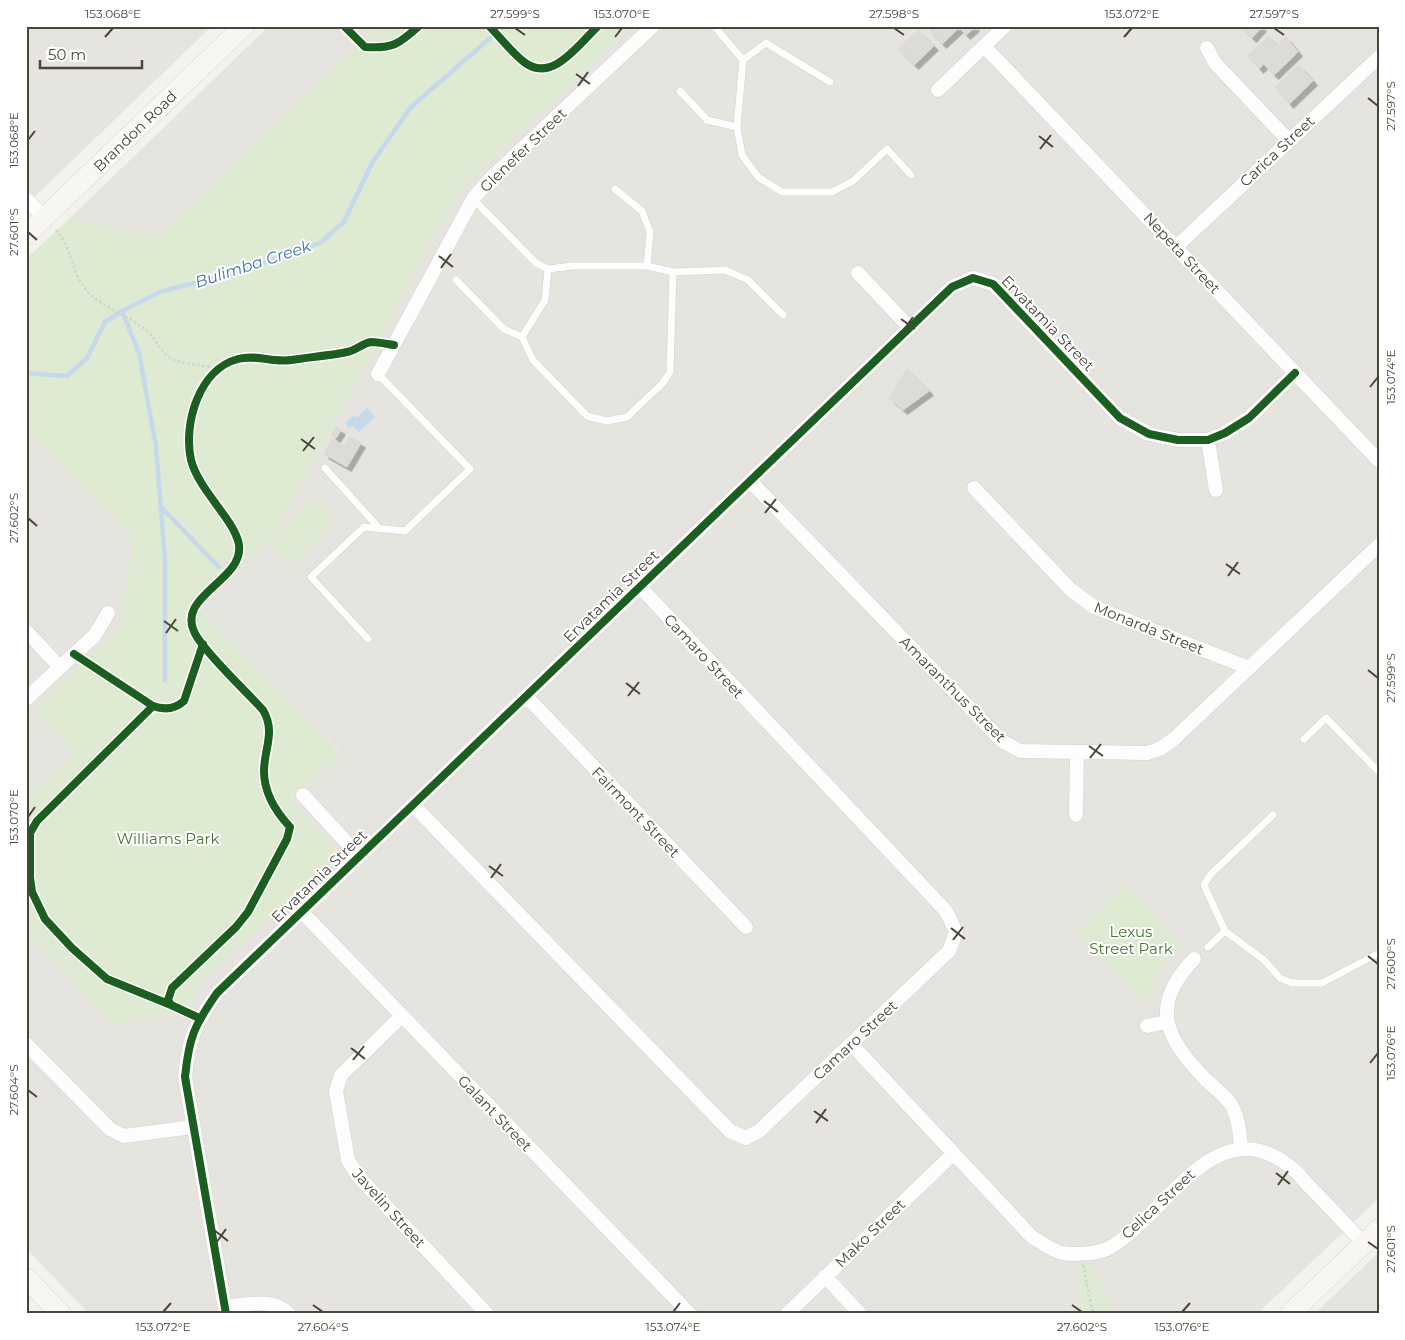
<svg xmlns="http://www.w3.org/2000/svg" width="1405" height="1340" viewBox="0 0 1405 1340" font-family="Montserrat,sans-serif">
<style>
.residential{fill:#e6e4de;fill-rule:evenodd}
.green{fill:#deead2}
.parking{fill:#e5e3e0}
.water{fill:#c5d8ec}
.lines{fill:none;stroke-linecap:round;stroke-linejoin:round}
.stream{stroke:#c5d8ec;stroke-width:4.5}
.building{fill:#dcdbd7;stroke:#dbd9d5;filter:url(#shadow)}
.lane-casing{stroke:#d1d0cc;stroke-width:8}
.street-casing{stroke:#d1d0cc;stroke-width:15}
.secondary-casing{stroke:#d3d1c8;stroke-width:21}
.path{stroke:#d3d2cd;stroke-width:2.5;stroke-dasharray:2.5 2.5;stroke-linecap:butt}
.lane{stroke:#fdfdfd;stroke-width:7}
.street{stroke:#fdfdfd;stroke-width:14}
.secondary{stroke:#f7f6f2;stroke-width:20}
.cycleway-casing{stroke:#fff;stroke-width:11}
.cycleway{stroke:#1b5e20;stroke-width:8}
.ticks{fill:none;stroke:#49453b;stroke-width:2}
.labels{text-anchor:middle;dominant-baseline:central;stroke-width:4;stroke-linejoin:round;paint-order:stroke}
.street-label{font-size:15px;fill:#49453b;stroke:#fff}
.park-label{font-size:15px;fill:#467633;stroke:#fff}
.water-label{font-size:16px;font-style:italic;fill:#3e72ab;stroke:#fff}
.neatline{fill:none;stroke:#49453b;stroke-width:2}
.ticks-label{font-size:12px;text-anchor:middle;fill:#49453b}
</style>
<defs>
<filter id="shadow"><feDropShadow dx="4.5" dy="4.5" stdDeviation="0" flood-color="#0004"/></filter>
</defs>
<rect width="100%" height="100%" fill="#f3f2ef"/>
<path class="residential" d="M26,26h186l-186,179z
M269,26h111l-223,212 -87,-20z
M632,26h747v1172l-122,116h-142l-24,-49 -14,3 7,46h-995l-63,-66v-318l87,93 71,-10 19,-33 135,-127 -47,-52 50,-48 -141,-145 75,-74 186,-347zM1124,885l58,61 -21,21 -15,37z
M26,429l107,110 -12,87 -87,84 40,43 -48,45z
M1379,1252v62h-65z"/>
<path class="green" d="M380,26h252l-171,161 -186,347 -75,74 141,146 -50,47 47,52 -135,127 -19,33 -71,11 -87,-94v-132l47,-45 -39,-43 87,-84 12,-87 -107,-110v-170l44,-41 87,20z
M311,500h7l15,16v6l-40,40 -7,1 -14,-17v-6z
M1124,884l58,62 -21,21 -15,37 -69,-73z
M1091,1265l24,49h-31l-7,-46z"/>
<path class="parking" d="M735,26h13l9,9 -9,9 -15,-16z
M702,37l8,9 -46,43 -7,-8z
M747,96l11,1 1,20h-12z
M878,131l8,9 -38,36 -9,-9z
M553,180l8,9 -39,39 -9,-9z
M655,232h11v21h-10z
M797,306l7,8 -21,22 -8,-9z
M408,335l9,5 -14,29 -11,-5z
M642,379l8,9 -18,18 -9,-8z
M444,470l7,8 -18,17 -7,-8z
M324,479l29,31 -7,7 -30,-31z
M445,503l7,7 -30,29 -7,-7z
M350,515l7,8 -54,52 -7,-9z
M358,540l8,8 -10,11 -8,-8z
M373,620l11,12 -8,9 -11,-13z
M291,646l22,24 -6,7 -23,-24z"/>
<path class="water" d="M367,408l8,9 -16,15 -7,-7 -2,3 -5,-5 9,-8 3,3z"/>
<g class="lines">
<path class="stream" d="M122,311l17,42 17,93 9,114v120
M26,373l41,3 20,-18 18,-36 17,-11 40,-20 67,-16 91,-32 24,-21 28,-59 38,-55 94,-82
M163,509l56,58"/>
</g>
<path class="building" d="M935,26h26l-19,18 -12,-13z
M961,26h13l1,1 -9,8 -7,-7z
M1240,26h21l1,1 -10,11z
M918,30l16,16 -20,19 -16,-16z
M1268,36l9,10 9,-9 12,15 -24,23 -10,-11 -5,5 -11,-13z
M1299,65l14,16 -24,23 -14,-17z
M907,369l22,22 -26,19 -14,-12z
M336,427l5,3 -5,8 -5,-3z
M350,437l11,6 -14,24 -23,-13 8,-15 13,7z"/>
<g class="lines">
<g class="lane-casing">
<path id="lane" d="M714,26l29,34 -6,67 5,28 16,22 24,15h50l21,-11 34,-32 24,26
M743,60l23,-17 64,39
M680,91l27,29 30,7
M615,189l27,22 8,21 -3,34
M473,199l63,64 12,6 24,-3h75l26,6 52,-2 23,10 35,35
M456,280l48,49 18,8 11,23 54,56 20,5 20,-4 36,-34 7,-11 3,-100
M522,337l23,-37 3,-31
M325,468l54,60
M368,639l-57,-62 53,-50 41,4 65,-62 -92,-95
M1304,739l22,-21 53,54
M1273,815l-63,60 -6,10 21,46 39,29 16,18 12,5h30l57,-30
M1208,947l17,-16"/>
</g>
<g class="street-casing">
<path id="street" d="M984,46l395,415
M1207,48l8,15 73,77
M938,90l67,-64
M26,199l19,19
M1177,246l202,-189
M858,273l52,55
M378,374l95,-175 16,-19 164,-154
M1208,440l8,50
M750,481l252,260 18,10 127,2 13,-4 15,-11 204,-193
M974,488l97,102 23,17 155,61
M26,631l34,36
M526,696l220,231
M26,699l69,-64 13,-22
M303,795l56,61
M413,805l317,326 16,7 13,-7 190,-180 7,-19 -10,-21 -306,-324
M1076,815l1,-63
M301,911l389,403
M1194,959c-46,48 -28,79 12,121 9,8 21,17 27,28 6,13 7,26 8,41
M401,1017l-60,58 -5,16 12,69 10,16 129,138
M1147,1026l19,-4
M26,1044l84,85 14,7 69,-9
M851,1044l181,193c9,5 21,14 30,16 13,2 33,1 45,-4 57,-29 105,-141 181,-84 9,6 16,16 24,24 17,18 35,36 52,55
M825,1276l35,38
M225,1307c21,-2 48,-10 64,7
M226,1314l-41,-237c4,-40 9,-51 32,-84l735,-706 21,-9 20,6 127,134 29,16 29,6h30l17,-7 24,-15 46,-45
M787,1314l166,-160"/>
</g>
<g class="secondary-casing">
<path id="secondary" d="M26,235l218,-209
M26,1278l35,36
M1290,1314l89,-85"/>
</g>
<path class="path" d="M56,230c17,19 14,38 28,57 15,21 48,28 66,47 8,9 11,19 22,25 12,6 32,6 45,9
M1083,1265l10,49"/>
<use href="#lane" class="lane"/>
<use href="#street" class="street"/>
<use href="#secondary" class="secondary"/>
<g class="cycleway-casing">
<path id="cycleway" d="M344,26l21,21c28,2 34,-3 54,-21
M489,26c12,12 22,26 35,36 28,22 55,-18 74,-36
M74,654l79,52c11,4 22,3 31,-5l19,-57
M153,706l-116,115 -7,12v44l2,15 13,27 27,29 35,31 64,26
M199,1018l-28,-13 -3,-5 4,-12 64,-61 12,-15 39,-73 3,-12c-14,-15 -26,-35 -26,-56 0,-22 12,-39 -1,-61 -19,-21 -51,-50 -66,-73 -26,-41 47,-55 42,-92 -4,-25 -40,-54 -48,-85 -8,-36 8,-91 47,-101 18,-5 35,4 53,1 18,-3 37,-4 56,-8 8,-1 16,-9 24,-10 7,0 16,2 23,3
M226,1314l-41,-237c4,-40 9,-51 32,-84l735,-706 21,-9 20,6 127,134 29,16 29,6h30l17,-7 24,-15 46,-45"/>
</g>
<use href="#cycleway" class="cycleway"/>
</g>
<path class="ticks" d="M515,28l10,7M894,28l10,7M1274,28l10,7M105,37l8,-9M615,37l7,-9M1124,37l8,-9M576,74l14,10M578,86l10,-14M1368,98l10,8M1039,136l14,11M28,140l7,-9M1040,149l11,-14M28,232l9,8M439,256l14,11M441,268l10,-14M901,319l14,10M903,331l10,-14M1370,387l8,-10M301,439l14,10M303,451l11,-14M764,501l14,11M765,513l11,-14M28,518l9,8M1226,564l14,10M1228,576l10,-14M164,621l14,10M166,633l10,-14M1368,670l10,8M626,683l14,11M628,696l11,-14M1089,746l14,10M1090,758l11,-14M28,817l7,-10M489,866l14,10M491,878l10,-14M951,928l14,11M953,940l10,-13M1368,956l10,8M351,1048l14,11M353,1060l11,-14M1370,1063l8,-10M28,1090l9,7M814,1111l14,10M816,1123l10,-14M1276,1173l14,11M1278,1185l10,-14M214,1230l14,11M1368,1242l10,7M216,1243l10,-14M313,1305l10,7M1072,1305l10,7M163,1312l8,-9M673,1312l7,-9M1182,1312l8,-9"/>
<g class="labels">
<g class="street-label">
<text transform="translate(135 131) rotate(-44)">Brandon Road</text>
<text transform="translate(523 150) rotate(-44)">Glenefer Street</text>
<text transform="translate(1277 151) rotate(-43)">Carica Street</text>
<text transform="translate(1182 253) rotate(47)">Nepeta Street</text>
<text transform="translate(1048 323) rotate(46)">Ervatamia Street</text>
<text transform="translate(611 596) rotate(-44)">Ervatamia Street</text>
<text transform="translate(1149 628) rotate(22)">Monarda Street</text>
<text transform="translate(704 656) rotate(47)">Camaro Street</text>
<text transform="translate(953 689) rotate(45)">Amaranthus Street</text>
<text transform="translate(636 812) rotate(46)">Fairmont Street</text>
<text transform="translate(319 876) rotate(-44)">Ervatamia Street</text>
<text transform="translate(855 1040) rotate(-43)">Camaro Street</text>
<text transform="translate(495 1113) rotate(46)">Galant Street</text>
<text transform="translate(1158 1204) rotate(-43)">Celica Street</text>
<text transform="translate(389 1208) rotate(48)">Javelin Street</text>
<text transform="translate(870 1233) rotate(-44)">Mako Street</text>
</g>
<g class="park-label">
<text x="168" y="838">Williams Park</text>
<text x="1131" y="931">Lexus<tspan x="1131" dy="17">Street Park</tspan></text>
</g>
<g class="water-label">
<text transform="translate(253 264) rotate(-18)">Bulimba Creek</text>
</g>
</g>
<rect width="1405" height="1340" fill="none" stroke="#ffffff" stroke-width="55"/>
<path d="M40 60v8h102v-8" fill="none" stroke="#49453b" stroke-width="2.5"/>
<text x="48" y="60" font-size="15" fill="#49453b" stroke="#ffffff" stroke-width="4" paint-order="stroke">50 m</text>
<rect x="28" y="28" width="1350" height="1284" class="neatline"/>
<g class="ticks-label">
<text x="113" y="18">153.068°E</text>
<text x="515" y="18">27.599°S</text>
<text x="622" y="18">153.070°E</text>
<text x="894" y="18">27.598°S</text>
<text x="1132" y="18">153.072°E</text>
<text x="1274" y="18">27.597°S</text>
<text transform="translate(1391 106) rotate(-90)" y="4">27.597°S</text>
<text transform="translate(14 140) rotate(-90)" y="4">153.068°E</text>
<text transform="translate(14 232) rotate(-90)" y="4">27.601°S</text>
<text transform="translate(1391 377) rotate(-90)" y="4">153.074°E</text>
<text transform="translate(14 518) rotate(-90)" y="4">27.602°S</text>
<text transform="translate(1391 678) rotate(-90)" y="4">27.599°S</text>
<text transform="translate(14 817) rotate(-90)" y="4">153.070°E</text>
<text transform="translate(1391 964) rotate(-90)" y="4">27.600°S</text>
<text transform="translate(1391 1053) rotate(-90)" y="4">153.076°E</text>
<text transform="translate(14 1090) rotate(-90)" y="4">27.604°S</text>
<text transform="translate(1391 1249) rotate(-90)" y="4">27.601°S</text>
<text x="163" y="1331">153.072°E</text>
<text x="323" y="1331">27.604°S</text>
<text x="673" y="1331">153.074°E</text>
<text x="1082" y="1331">27.602°S</text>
<text x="1182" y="1331">153.076°E</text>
</g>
</svg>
